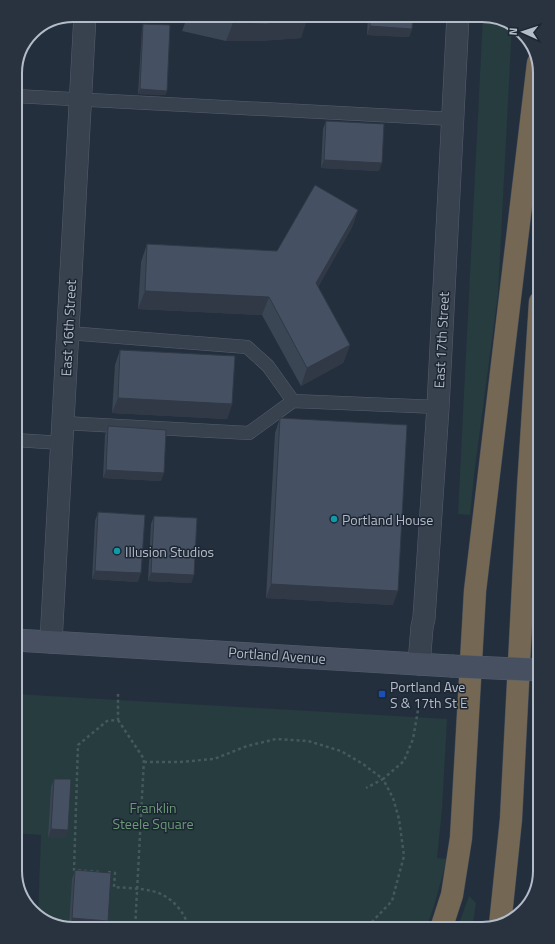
<svg xmlns="http://www.w3.org/2000/svg" width="555" height="944" viewBox="0 0 555 944" font-family="'Titillium Web',sans-serif">
<style>
.green{fill:#263c3f}
.lines{fill:none;stroke-linecap:round;stroke-linejoin:round}
.lane-casing{stroke:#565f6c;stroke-width:14}
.street-casing{stroke:#565f6c;stroke-width:23}
.secondary-casing{stroke:#565f6c;stroke-width:23}
.highway-casing{stroke:#434c59;stroke-width:23}
.path{stroke:#44595c;stroke-width:2.5;stroke-dasharray:3 3;stroke-linecap:butt}
.lane{stroke:#38414e;stroke-width:13}
.street{stroke:#38414e;stroke-width:22}
.secondary{stroke:#465061;stroke-width:22}
.highway{stroke:#746855;stroke-width:22}
.secondary-bridge-casing{stroke:#565f6c;stroke-width:23;stroke-linecap:butt}
.secondary-bridge{stroke:#465061;stroke-width:22}
.wall{fill:#3b4654}
.shaded-wall{fill:#303945}
.building{fill:#455162;stroke:#303945}
.culture-dot{fill:#0f9aa8;stroke:#1d2633;stroke-width:1.5}
.transit-dot{fill:#1a4fb4;stroke:#1d2633;stroke-width:1.5}
.labels{text-anchor:middle;dominant-baseline:central;stroke-width:3;stroke-linejoin:round;paint-order:stroke}
.street-label{font-size:14px;fill:#b4bcc9;stroke:#1d2633}
.poi-label{font-size:14px;fill:#b4bcc9;stroke:#1d2633;text-anchor:start}
.park-label{font-size:14px;fill:#6b9a76;stroke:#1d2633}
.rim{fill:none;stroke:#b4bcc9;stroke-width:2}
</style>
<rect width="100%" height="100%" fill="#242f3e"/>
<path class="green" d="M483,15l29,9 -14,270 -24,181 -4,40 -12,-1z
M15,694l432,25 -5,90 -5,49 10,1 -13,47 -8,23h-356l-29,-10 -3,-3 3,-81 -26,-2z
M469,896l7,7 -4,26h-15z"/>
<g class="lines">
<g class="lane-casing">
<path id="lane" d="M15,96l438,23
M68,333l179,14 21,19 25,35
M63,423l186,10 44,-32 145,6
M15,440l47,3"/>
</g>
<g class="street-casing">
<path id="street" d="M51,642l34,-627
M419,664l3,-37 2,-9 14,-211 20,-392"/>
</g>
<g class="secondary-casing">
<path id="secondary" d="M15,640l436,26"/>
</g>
<g class="highway-casing">
<path id="highway" d="M500,925l11,-106 17,-331 12,-186
M441,929l11,-34 9,-57 14,-247 63,-528"/>
</g>
<path class="path" d="M118,720l26,39 -9,170
M144,762h35l35,-3 33,-13 29,-7 32,2 33,10 22,13 20,15 -17,9
M99,872l-25,-2 4,-125 29,-24 11,-1v-26
M108,872l7,1 -1,14c12,1 26,1 38,4 18,4 33,20 37,38
M362,929l6,-3 24,-25 12,-45 -5,-37 -6,-21 -10,-19 21,-18 9,-22 5,-29"/>
<use href="#lane" class="lane"/>
<use href="#street" class="street"/>
<use href="#secondary" class="secondary"/>
<use href="#highway" class="highway"/>
<g class="secondary-bridge-casing">
<path id="secondary-bridge" d="M451,666l89,4"/>
</g>
<use href="#secondary-bridge" class="secondary-bridge"/>
</g>
<path class="wall" d="M119,15h46l-3,8 -43,-2z
M188,15h118l-5,23 -42,3h-33l-44,-10z
M368,15h45l-1,14 -3,8 -42,-2z
M143,24l24,67 -2,4 -27,-1 4,-66z
M326,121l53,50 -58,-3 2,-39z
M358,210l-6,17 -34,60 32,58 -7,18 -42,23 -39,-71 -124,-6 3,-47 6,-18 130,7z
M120,350l112,54 -5,15 -115,-6 3,-48z
M280,418l113,187 -127,-7 9,-165z
M108,426l53,55 -58,-3 2,-43z
M98,512l40,70 -46,-3 3,-58z
M154,516l40,59 -3,8 -43,-2 3,-57z
M54,779l14,51 -3,8h-17l3,-51z
M75,870l33,51 -3,8 -36,-2 3,-48z"/>
<path class="shaded-wall" d="M121,15h44l-3,8 -43,-2z
M307,20l-6,18 -42,3h-33l7,-18z
M370,26l42,3 -3,8 -42,-2z
M140,89l27,2 -2,4 -27,-1z
M324,160l58,3 -3,8 -58,-3z
M358,210l-6,17 -42,74 6,-18z
M145,291l124,6 -7,18 -124,-6z
M350,345l-7,18 -42,23 6,-18z
M118,398l114,6 -5,15 -115,-6z
M106,470l58,3 -3,8 -58,-3z
M95,571l46,2 -3,9 -46,-3z
M151,573l43,2 -3,8 -43,-2z
M271,584l127,7 -5,14 -127,-7z
M51,829l17,1 -3,8h-17z
M72,918l36,3 -3,8 -36,-2z"/>
<path class="building" d="M198,15h108l1,5 -41,4 -33,-1z
M370,15h43l-1,14 -42,-3z
M143,24l27,1 -3,66 -27,-2z
M326,121l58,3 -2,39 -58,-3z
M315,185l43,25 -42,73 34,62 -43,23 -38,-71 -124,-6 2,-47 130,7z
M15,248h1l-1,25z
M120,350l115,6 -3,48 -114,-6z
M280,418l127,7 -9,166 -127,-7z
M108,426l58,4 -2,43 -58,-3z
M15,435h2l-1,28h-1z
M98,512l47,3 -4,58 -46,-2z
M154,516l43,2 -3,57 -43,-2z
M54,779h17l-3,51 -17,-1z
M75,870l36,3 -3,48 -36,-3z"/>
<g class="culture-dot">
<circle cx="334" cy="519" r="4"/>
<circle cx="117" cy="551" r="4"/>
</g>
<rect class="transit-dot" x="378" y="690" width="8" height="8" rx="2"/>
<g class="labels">
<g class="street-label">
<text transform="translate(68 328) rotate(-87)">East 16th Street</text>
<text transform="translate(441 340) rotate(-87)">East 17th Street</text>
<text transform="translate(277 655) rotate(4)">Portland Avenue</text>
</g>
<g class="poi-label">
<text x="342" y="519">Portland House</text>
<text x="125" y="551">Illusion Studios</text>
<text x="390" y="686">Portland Ave<tspan x="390" dy="16">S &amp; 17th St E</tspan></text>
</g>
<g class="park-label">
<text x="153" y="807">Franklin<tspan x="153" dy="16">Steele Square</tspan></text>
</g>
</g>
<path d="M0 0H555V944H0ZM73 22H482A51 51 0 0 1 533 73V871A51 51 0 0 1 482 922H73A51 51 0 0 1 22 871V73A51 51 0 0 1 73 22Z" fill="#29323f" fill-rule="evenodd"/>
<path class="rim" d="M73 22H482A51 51 0 0 1 533 73V871A51 51 0 0 1 482 922H73A51 51 0 0 1 22 871V73A51 51 0 0 1 73 22Z"/>
<g transform="translate(523 32) rotate(273)" stroke="#1d2633" stroke-width="3" paint-order="stroke">
<path d="M0-3L7 15L0 10L-7 15Z" fill="#b4bcc9"/>
<text y="-6" font-size="11" font-weight="bold" text-anchor="middle" fill="#b4bcc9">N</text>
</g>
</svg>
